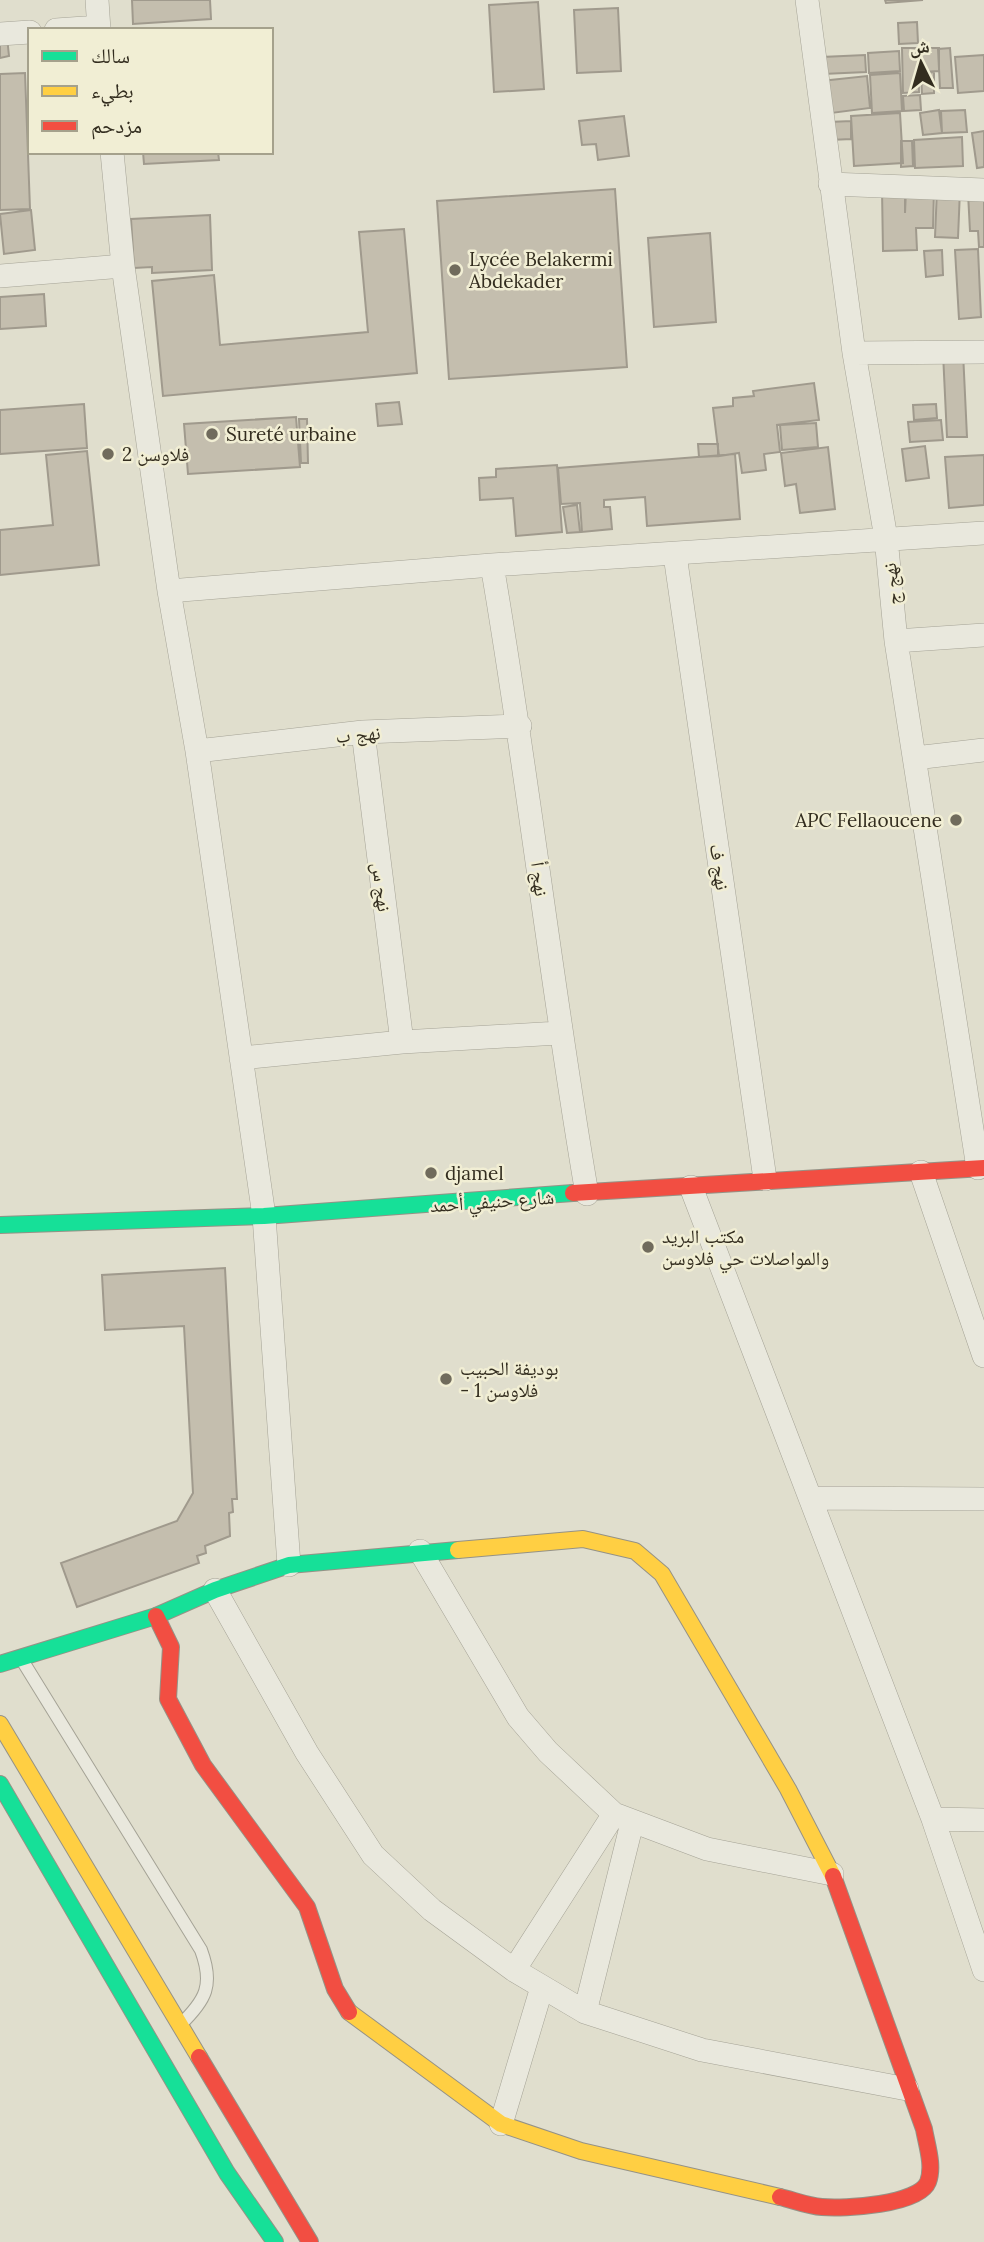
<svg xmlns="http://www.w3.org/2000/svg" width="984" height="2242" viewBox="0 0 984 2242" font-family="Lora,'Noto Naskh Arabic',serif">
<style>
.building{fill:#c4beae;stroke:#a09a8d;stroke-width:2}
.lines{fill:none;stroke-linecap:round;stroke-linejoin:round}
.lane-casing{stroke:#a5a396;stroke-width:14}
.street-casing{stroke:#a5a396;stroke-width:24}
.fast-casing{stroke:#959286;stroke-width:18}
.slow-casing{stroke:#959286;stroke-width:18}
.jam-casing{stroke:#959286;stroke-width:18}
.lane{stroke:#e9e8dd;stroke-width:12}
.street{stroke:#e9e8dd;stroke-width:23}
.fast{stroke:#16e098;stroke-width:16}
.slow{stroke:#ffcf43;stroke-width:16}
.jam{stroke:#f24e42;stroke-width:16}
.poi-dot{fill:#706b5c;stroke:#f1eed4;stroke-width:2.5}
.labels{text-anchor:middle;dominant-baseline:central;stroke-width:5;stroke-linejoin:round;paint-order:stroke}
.poi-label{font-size:19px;fill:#332d1f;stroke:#f1eed4;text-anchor:start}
.street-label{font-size:19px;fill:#332d1f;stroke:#f1eed4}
</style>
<rect width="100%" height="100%" fill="#e0decd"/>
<path class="building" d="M132,0h78l1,19 -78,5z
M885,0h38l-37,3z
M538,2l6,87 -50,3 -5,-87z
M618,8l3,63 -44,2 -3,-63z
M917,22l1,21 -19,1 -1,-21z
M7,37l2,19 -9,2v-20z
M902,48h16l1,44 -16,1z
M920,48h19v23l-18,1z
M950,48l3,40h-13l-2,-39z
M899,51l1,20 -31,2 -1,-20z
M865,55l1,17 -43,2 -1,-17z
M984,55v36l-26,2 -3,-36z
M934,72v21l-12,1 -1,-21z
M25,73l5,136 -30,1v-136z
M900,73l2,38 -30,2 -2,-38z
M867,76l3,32 -54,7 -4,-33z
M920,95l1,15 -17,1 -1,-15z
M939,110l3,23 -19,2 -3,-22z
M965,110l2,22 -25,1 -1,-22z
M900,113l3,50 -49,3 -3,-50z
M624,116l5,40 -31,4 -2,-16 -14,1 -3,-24z
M851,121v18l-21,1 -1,-18z
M984,131v36l-7,1 -5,-35z
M962,137l1,29 -48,2 -1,-28z
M901,141h11l1,25 -12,1z
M143,152h75l1,8 -75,4z
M615,189l12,178 -178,12 -12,-178z
M934,189l-1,39h-17l1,22 -34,1 -1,-61h23v23l1,-23z
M937,189l23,1 -2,48 -23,-1z
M968,193h16v54h-5l-1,-16h-8z
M31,210l4,40 -31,4 -4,-40z
M210,215l2,55 -60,3v-6l-18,1 -3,-49z
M404,229l13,144 -254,23 -11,-115 62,-6 6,70 148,-13 -9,-100z
M710,233l6,89 -62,5 -6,-89z
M978,249l3,68 -22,2 -4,-69z
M942,250l1,25 -17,2 -2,-26z
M44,294l2,32 -46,3v-32z
M963,352l4,85h-20l-4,-84z
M814,383l5,37 -42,5 3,27 -16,2 2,16 -24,3 -3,-20 -20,3 -6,-48 20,-2v-8l21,-2 -1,-5z
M399,402l3,22 -24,2 -2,-22z
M84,404l3,44 -87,6v-44z
M936,404l1,14 -23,2 -1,-15z
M296,417l4,50 -112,7 -4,-50z
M299,419h8l1,44h-7z
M941,420l2,20 -33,2 -2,-20z
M816,423l2,24 -36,3 -2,-25z
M698,444h20v12l-19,1z
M925,446l4,32 -23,3 -4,-32z
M828,447l7,62 -35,4 -4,-29 -11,2 -4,-33z
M87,451l12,114 -99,10v-45l53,-5 -7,-70z
M735,454l5,65 -93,7 -2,-29 -41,3v7h6l2,22 -30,3 -2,-29 -19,1 -3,-36z
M984,455v50l-35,3 -4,-51z
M557,465l5,67 -46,4 -3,-38 -33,2 -1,-22 17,-1v-8z
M577,505l3,27 -13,1 -4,-26z
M225,1268l12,231h-5l1,13 -4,1 1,23 -25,10 1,7 -9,3 2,7 -122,44 -16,-44 116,-42 16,-28 -9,-167 -79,4 -3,-55z"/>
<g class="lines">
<g class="lane-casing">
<path id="lane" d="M22,1660l179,290c13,35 5,50 -21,75"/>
</g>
<g class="street-casing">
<path id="street" d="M97,0l2,30
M807,0l47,353 32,185 10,103 82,527
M56,30l43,-3
M0,34l30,-2
M112,152l11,114 46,325 28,160 67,465 25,349
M830,184l154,6
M0,276l123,-10
M854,353l130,-1
M675,555l90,624
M492,565c36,209 59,420 95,629
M169,591l323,-26 492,-32
M896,641l88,-6
M363,732l39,310
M197,751l166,-19 157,-6
M915,758l69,-8
M241,1058l161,-16 157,-9
M921,1172l63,184
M691,1187l242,632 51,151
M812,1498l172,1
M420,1551l98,166 30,35 66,62 93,35 125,25
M215,1590l92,163 66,102 59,55 82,60 71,42 117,38 205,39
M933,1819l51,1
M514,1970l100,-156
M585,2012l47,-189
M501,2124l41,-137"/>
</g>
<g class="fast-casing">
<path id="fast" d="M0,1225l264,-9 309,-23
M0,1664l156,-48 59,-26 74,-25 169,-15
M0,1784l227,389 48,69"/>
</g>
<g class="slow-casing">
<path id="slow" d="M458,1550l125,-11 52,12 27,23 126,215 45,87
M0,1724l199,333
M349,2012l152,112 80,27 199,46"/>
</g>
<g class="jam-casing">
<path id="jam" d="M573,1193l411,-25
M156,1616l15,31 -3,52 35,66 104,142 28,82 14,23
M199,2057l111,185
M780,2197c13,3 28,9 42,10 22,2 97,-2 106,-25 6,-16 -1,-36 -4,-53l-91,-253"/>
</g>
<use href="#lane" class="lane"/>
<use href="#street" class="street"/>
<use href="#fast" class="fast"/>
<use href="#slow" class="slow"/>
<use href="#jam" class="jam"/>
</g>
<g class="poi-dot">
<circle cx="455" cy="270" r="7"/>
<circle cx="212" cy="434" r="7"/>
<circle cx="108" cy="454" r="7"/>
<circle cx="956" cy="820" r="7"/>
<circle cx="431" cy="1173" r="7"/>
<circle cx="648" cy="1247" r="7"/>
<circle cx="446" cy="1379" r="7"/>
</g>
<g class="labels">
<g class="poi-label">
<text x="469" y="259">Lycée Belakermi<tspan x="469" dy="22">Abdekader</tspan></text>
<text x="226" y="434">Sureté urbaine</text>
<text x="122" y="454">فلاوسن 2</text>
<text x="942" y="820" text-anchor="end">APC Fellaoucene</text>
<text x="445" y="1173">djamel</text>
<text x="662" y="1236">مكتب البريد<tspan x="662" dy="22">والمواصلات حي فلاوسن</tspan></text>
<text x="460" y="1368">بوديفة الحبيب<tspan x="460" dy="22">- فلاوسن 1</tspan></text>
</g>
<g class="street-label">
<text transform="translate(891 584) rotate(-96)">نهج ج</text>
<text transform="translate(358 734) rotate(-5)">نهج ب</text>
<text transform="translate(720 867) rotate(82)">نهج ف</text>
<text transform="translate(540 879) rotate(83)">نهج أ</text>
<text transform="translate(382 887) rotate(83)">نهج س</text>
<text transform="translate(492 1201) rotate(-4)">شارع حنيفي أحمد</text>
</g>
</g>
<rect x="28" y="28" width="245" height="126" fill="#f1eed4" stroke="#a5a18c" stroke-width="2"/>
<rect x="42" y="51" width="35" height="10" fill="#16e098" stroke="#a5a18c" stroke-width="2"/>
<text x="91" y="63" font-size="21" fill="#332d1f">سالك</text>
<rect x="42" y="86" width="35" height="10" fill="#ffcf43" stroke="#a5a18c" stroke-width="2"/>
<text x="91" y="98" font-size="21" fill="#332d1f">بطيء</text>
<rect x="42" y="121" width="35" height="10" fill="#f24e42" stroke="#a5a18c" stroke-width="2"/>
<text x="91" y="133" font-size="21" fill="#332d1f">مزدحم</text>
<g transform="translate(921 63) rotate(355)" stroke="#f1eed4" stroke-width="5" paint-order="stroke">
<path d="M0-5L12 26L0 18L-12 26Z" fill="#332d1f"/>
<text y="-10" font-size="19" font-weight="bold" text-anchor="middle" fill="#332d1f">ش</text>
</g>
</svg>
